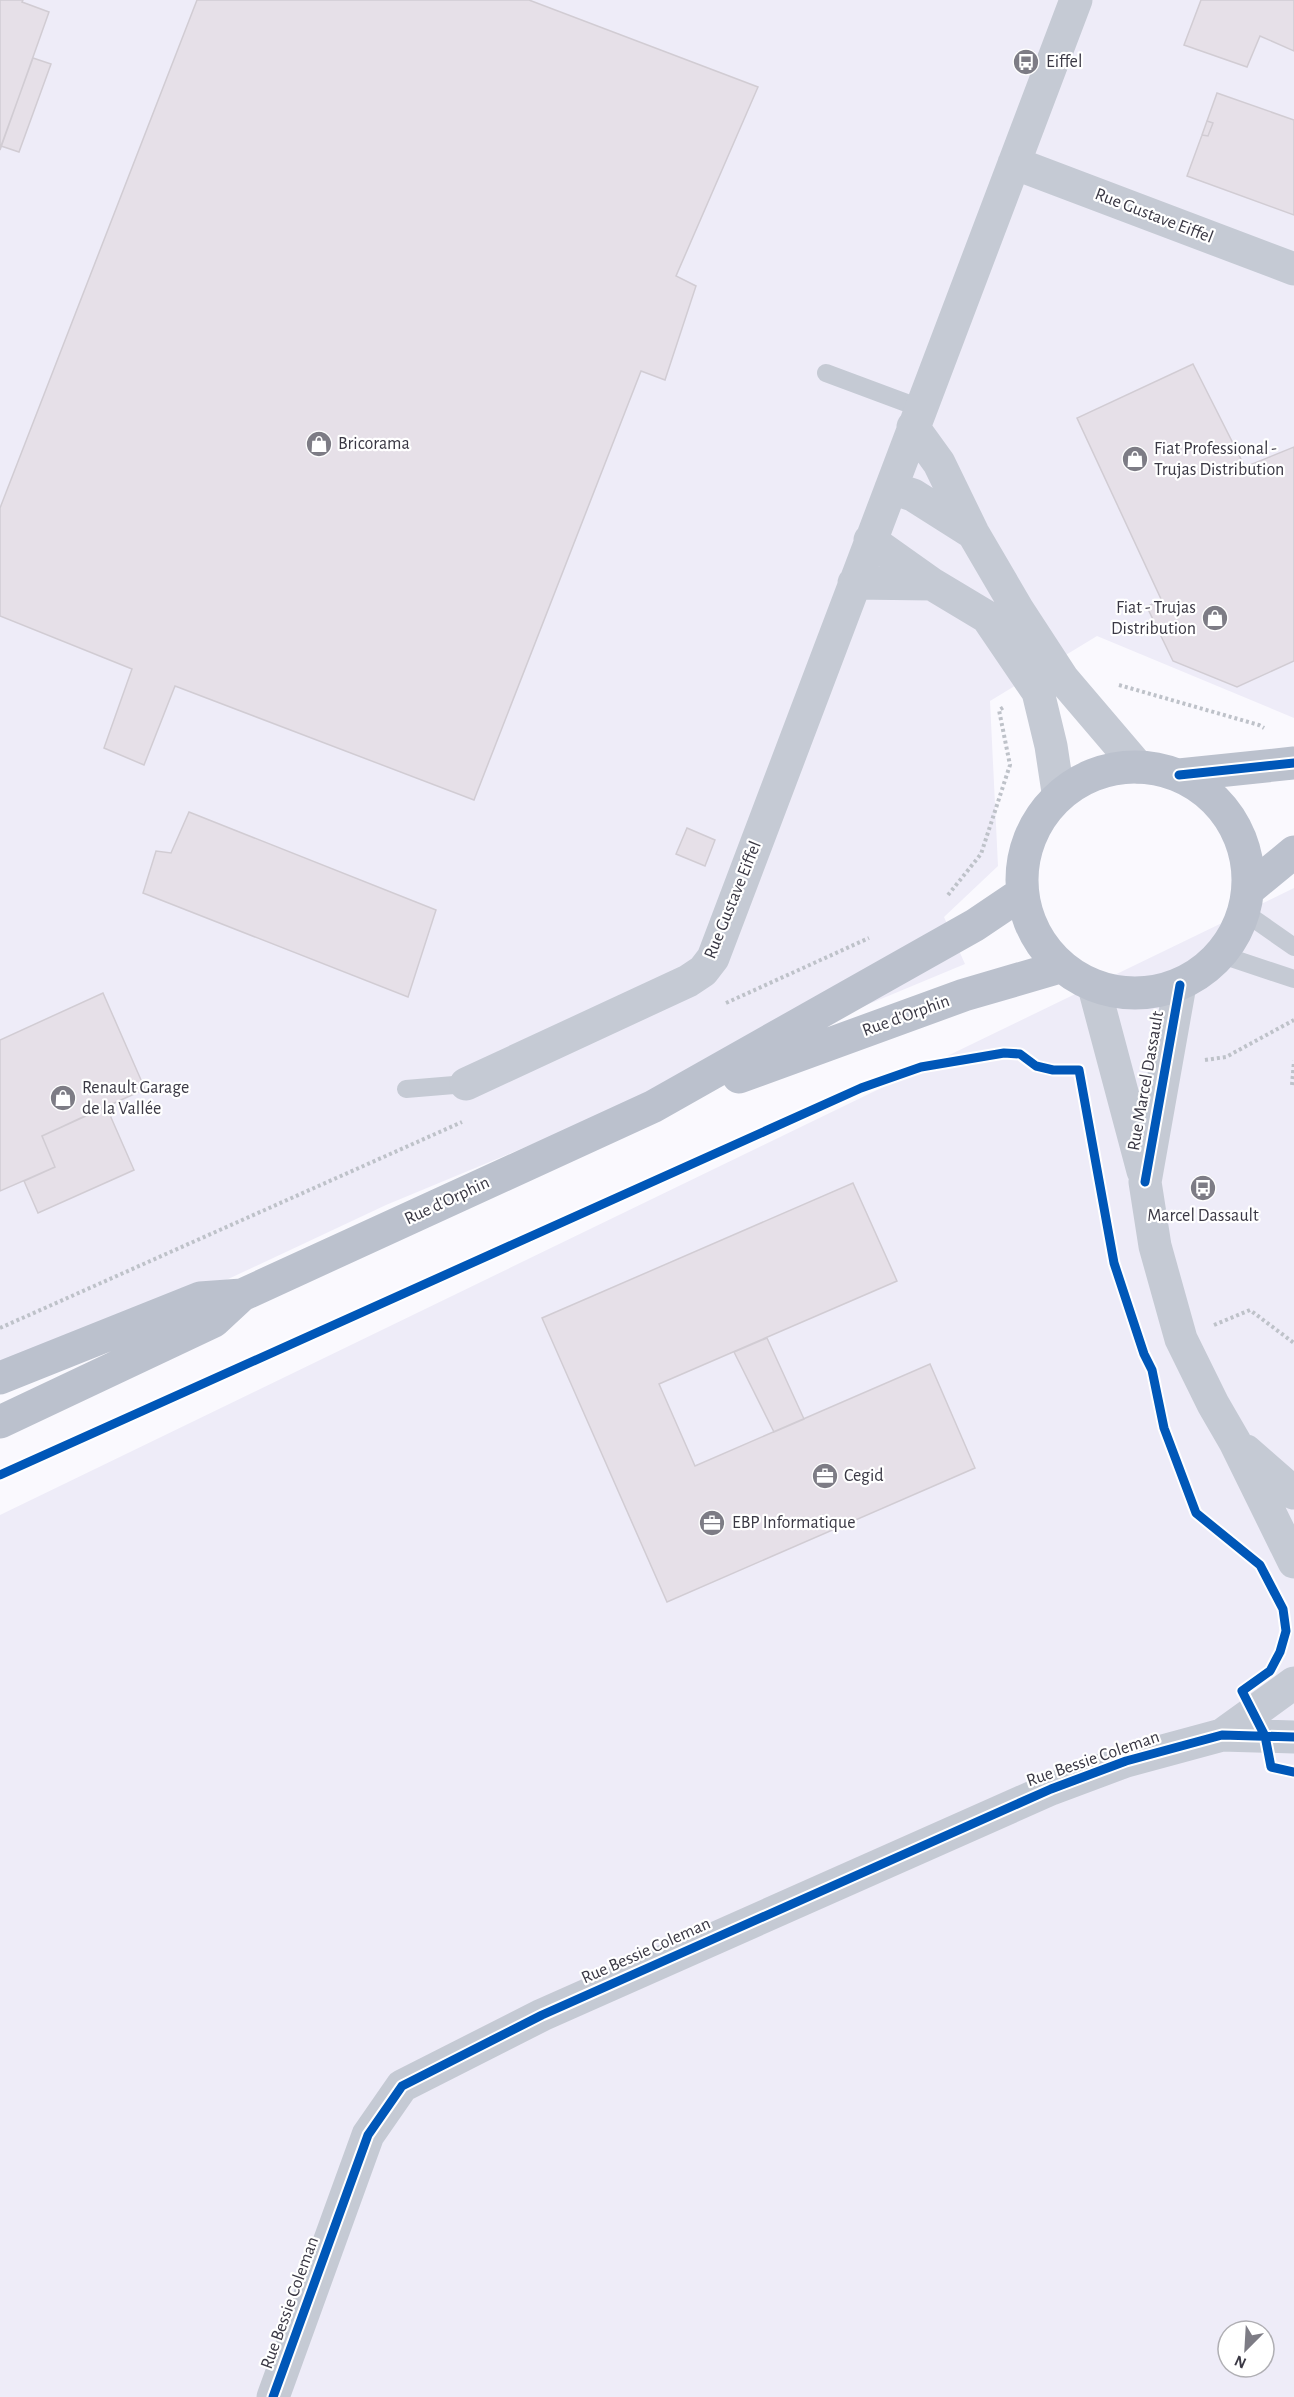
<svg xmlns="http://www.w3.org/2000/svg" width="1294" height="2397" viewBox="0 0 1294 2397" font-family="'Alegreya Sans',sans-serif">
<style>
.built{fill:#eeecf8;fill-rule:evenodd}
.building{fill:#e6e0e8;stroke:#d1ccd3;stroke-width:1.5}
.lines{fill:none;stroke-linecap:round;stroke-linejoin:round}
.path{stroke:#bec2c9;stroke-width:4;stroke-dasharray:3 3;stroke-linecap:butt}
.lane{stroke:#c5cad4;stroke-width:18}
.street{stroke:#c5cad4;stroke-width:33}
.secondary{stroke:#bbc1cd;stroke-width:33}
.cycleway-casing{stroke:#fff;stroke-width:13}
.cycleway{stroke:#0057b8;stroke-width:9}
.labels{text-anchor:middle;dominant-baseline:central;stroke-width:4.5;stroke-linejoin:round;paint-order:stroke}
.poi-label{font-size:18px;fill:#3a3844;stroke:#fff;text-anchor:start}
.street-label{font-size:18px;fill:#3a3844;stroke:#fff}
</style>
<rect width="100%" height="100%" fill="#faf9fe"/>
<path class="built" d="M0,0h1294v718l-197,-82 -107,65 8,165 -54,51 21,47 -579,241 -386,181z
M1294,888v1509h-1294v-882zM1228,2331h36v36h-36z"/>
<path class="building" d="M0,0h23l-1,2 27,10 -49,138z
M197,0h332l229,87 -82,189 20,10 -31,94 -24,-9 -167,429 -299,-114 -31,79 -40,-17 28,-79 -132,-53v-108z
M1201,0h93v51l-34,-15 -13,31 -63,-22z
M33,58l18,6 -32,88 -18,-6z
M1217,93l77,27v95l-107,-39 15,-41 6,1 5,-13 -6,-2z
M1207,121l6,2 -5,13 -6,-1z
M1193,364l52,103 49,-20v214l-57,26 -64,-26 -26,-54 14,-8 -84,-181z
M189,812l247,98 -28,87 -265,-104 13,-42 15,2z
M687,828l28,12 -10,26 -29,-12z
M103,993l42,96 -103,47 13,31 -55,24v-151z
M106,1106l28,64 -96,43 -14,-32 31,-14 -13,-31z
M853,1183l44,98 -238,103 36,82 235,-102 45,104 -308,134 -125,-284z
M767,1338l37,81 -30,13 -40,-80z"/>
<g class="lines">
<path class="path" d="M1119,685l140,40 5,3
M948,895l33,-41 29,-89 -11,-55 5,-3
M726,1003l143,-65
M1205,1060l21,-3 68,-37
M1292,1085l2,-24
M1214,1325l36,-15 44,33
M0,1328l462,-206"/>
<path class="lane" d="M826,373l94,35
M1244,912l50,35
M1222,955l72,24
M406,1089l60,-5"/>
<path class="street" d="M1014,163l280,106
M913,427l26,36 34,70 45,77 45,69 75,88
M891,488l22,7 60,38
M870,540l62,44 55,33 51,75 13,54 7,46
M854,583l78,1
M1180,985l-35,197 10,64 26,93 32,65 22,38 59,120
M1094,987l49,184
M466,1084l222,-103 15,-10 10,-13 363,-958
M1246,1451l48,42
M1222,1735l72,-52
M273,2397l95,-262 34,-49 140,-71 509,-226 75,-28 96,-26 72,2"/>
<path class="secondary" d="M1022 880a113 113 0 1 1 226 0a113 113 0 1 1-226 0Z
M1179,775l115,-12
M1248,890l46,-38
M739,1077l225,-82 96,-28
M0,1378l200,-80 42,-3
M0,1422l214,-101 28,-26 410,-188 323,-182 46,-31"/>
<g class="cycleway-casing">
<path id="cycleway" d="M1179,775l115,-12
M1145,1182l35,-197
M0,1475l861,-387 60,-21 83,-14 16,1 16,12 17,4h26l35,193 30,91 8,16 12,58 32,85 64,52 23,44 3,22 -6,21 -10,19 -28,20 23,45 6,31 23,5
M273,2397l95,-262 34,-49 140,-71 509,-226 75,-28 96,-26 72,2"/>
</g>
<use href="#cycleway" class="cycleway"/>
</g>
<defs>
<g id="bus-disc" transform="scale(1.35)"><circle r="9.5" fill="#7d7c85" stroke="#fff"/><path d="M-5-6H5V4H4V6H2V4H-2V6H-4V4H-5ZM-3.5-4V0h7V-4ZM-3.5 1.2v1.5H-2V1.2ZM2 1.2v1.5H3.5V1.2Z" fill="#fff"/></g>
<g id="shop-disc" transform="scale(1.35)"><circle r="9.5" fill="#7d7c85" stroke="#fff"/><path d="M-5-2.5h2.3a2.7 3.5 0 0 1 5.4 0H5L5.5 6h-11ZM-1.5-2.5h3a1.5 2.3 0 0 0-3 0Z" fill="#fff"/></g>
<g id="office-disc" transform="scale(1.35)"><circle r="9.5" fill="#7d7c85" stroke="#fff"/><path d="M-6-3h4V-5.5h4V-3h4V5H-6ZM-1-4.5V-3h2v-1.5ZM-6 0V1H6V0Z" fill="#fff"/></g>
</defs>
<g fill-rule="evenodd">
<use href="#bus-disc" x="1026" y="62"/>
<use href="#shop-disc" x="319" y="444"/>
<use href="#shop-disc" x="1135" y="459"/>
<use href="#shop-disc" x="1215" y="618"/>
<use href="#shop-disc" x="63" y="1098"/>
<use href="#bus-disc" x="1203" y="1188"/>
<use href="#office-disc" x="825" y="1476"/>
<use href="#office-disc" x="712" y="1523"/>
</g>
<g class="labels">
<g class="poi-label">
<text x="1046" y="62">Eiffel</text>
<text x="338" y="444">Bricorama</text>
<text x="1154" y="449">Fiat Professional -<tspan x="1154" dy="21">Trujas Distribution</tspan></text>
<text x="1196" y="608" text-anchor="end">Fiat - Trujas<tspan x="1196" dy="21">Distribution</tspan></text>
<text x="82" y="1088">Renault Garage<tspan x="82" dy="21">de la Vallée</tspan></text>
<text x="1203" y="1216" text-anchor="middle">Marcel Dassault</text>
<text x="844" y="1476">Cegid</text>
<text x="732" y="1523">EBP Informatique</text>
</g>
<g class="street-label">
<text transform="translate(1154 216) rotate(21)">Rue Gustave Eiffel</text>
<text transform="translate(733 900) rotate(-68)">Rue Gustave Eiffel</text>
<text transform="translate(906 1016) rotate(-20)">Rue d'Orphin</text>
<text transform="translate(1146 1081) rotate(-80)">Rue Marcel Dassault</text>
<text transform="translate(447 1201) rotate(-25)">Rue d'Orphin</text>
<text transform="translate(1093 1759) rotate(-19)">Rue Bessie Coleman</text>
<text transform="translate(646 1951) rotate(-24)">Rue Bessie Coleman</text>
<text transform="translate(290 2303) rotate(-70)">Rue Bessie Coleman</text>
</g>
</g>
<g transform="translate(1246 2349) rotate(204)"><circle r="28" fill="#ffffff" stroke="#b0afb4" stroke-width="1.5"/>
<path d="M0-4.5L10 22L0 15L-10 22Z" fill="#7d7c85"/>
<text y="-9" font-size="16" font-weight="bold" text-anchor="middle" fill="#3a3844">N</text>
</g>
</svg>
